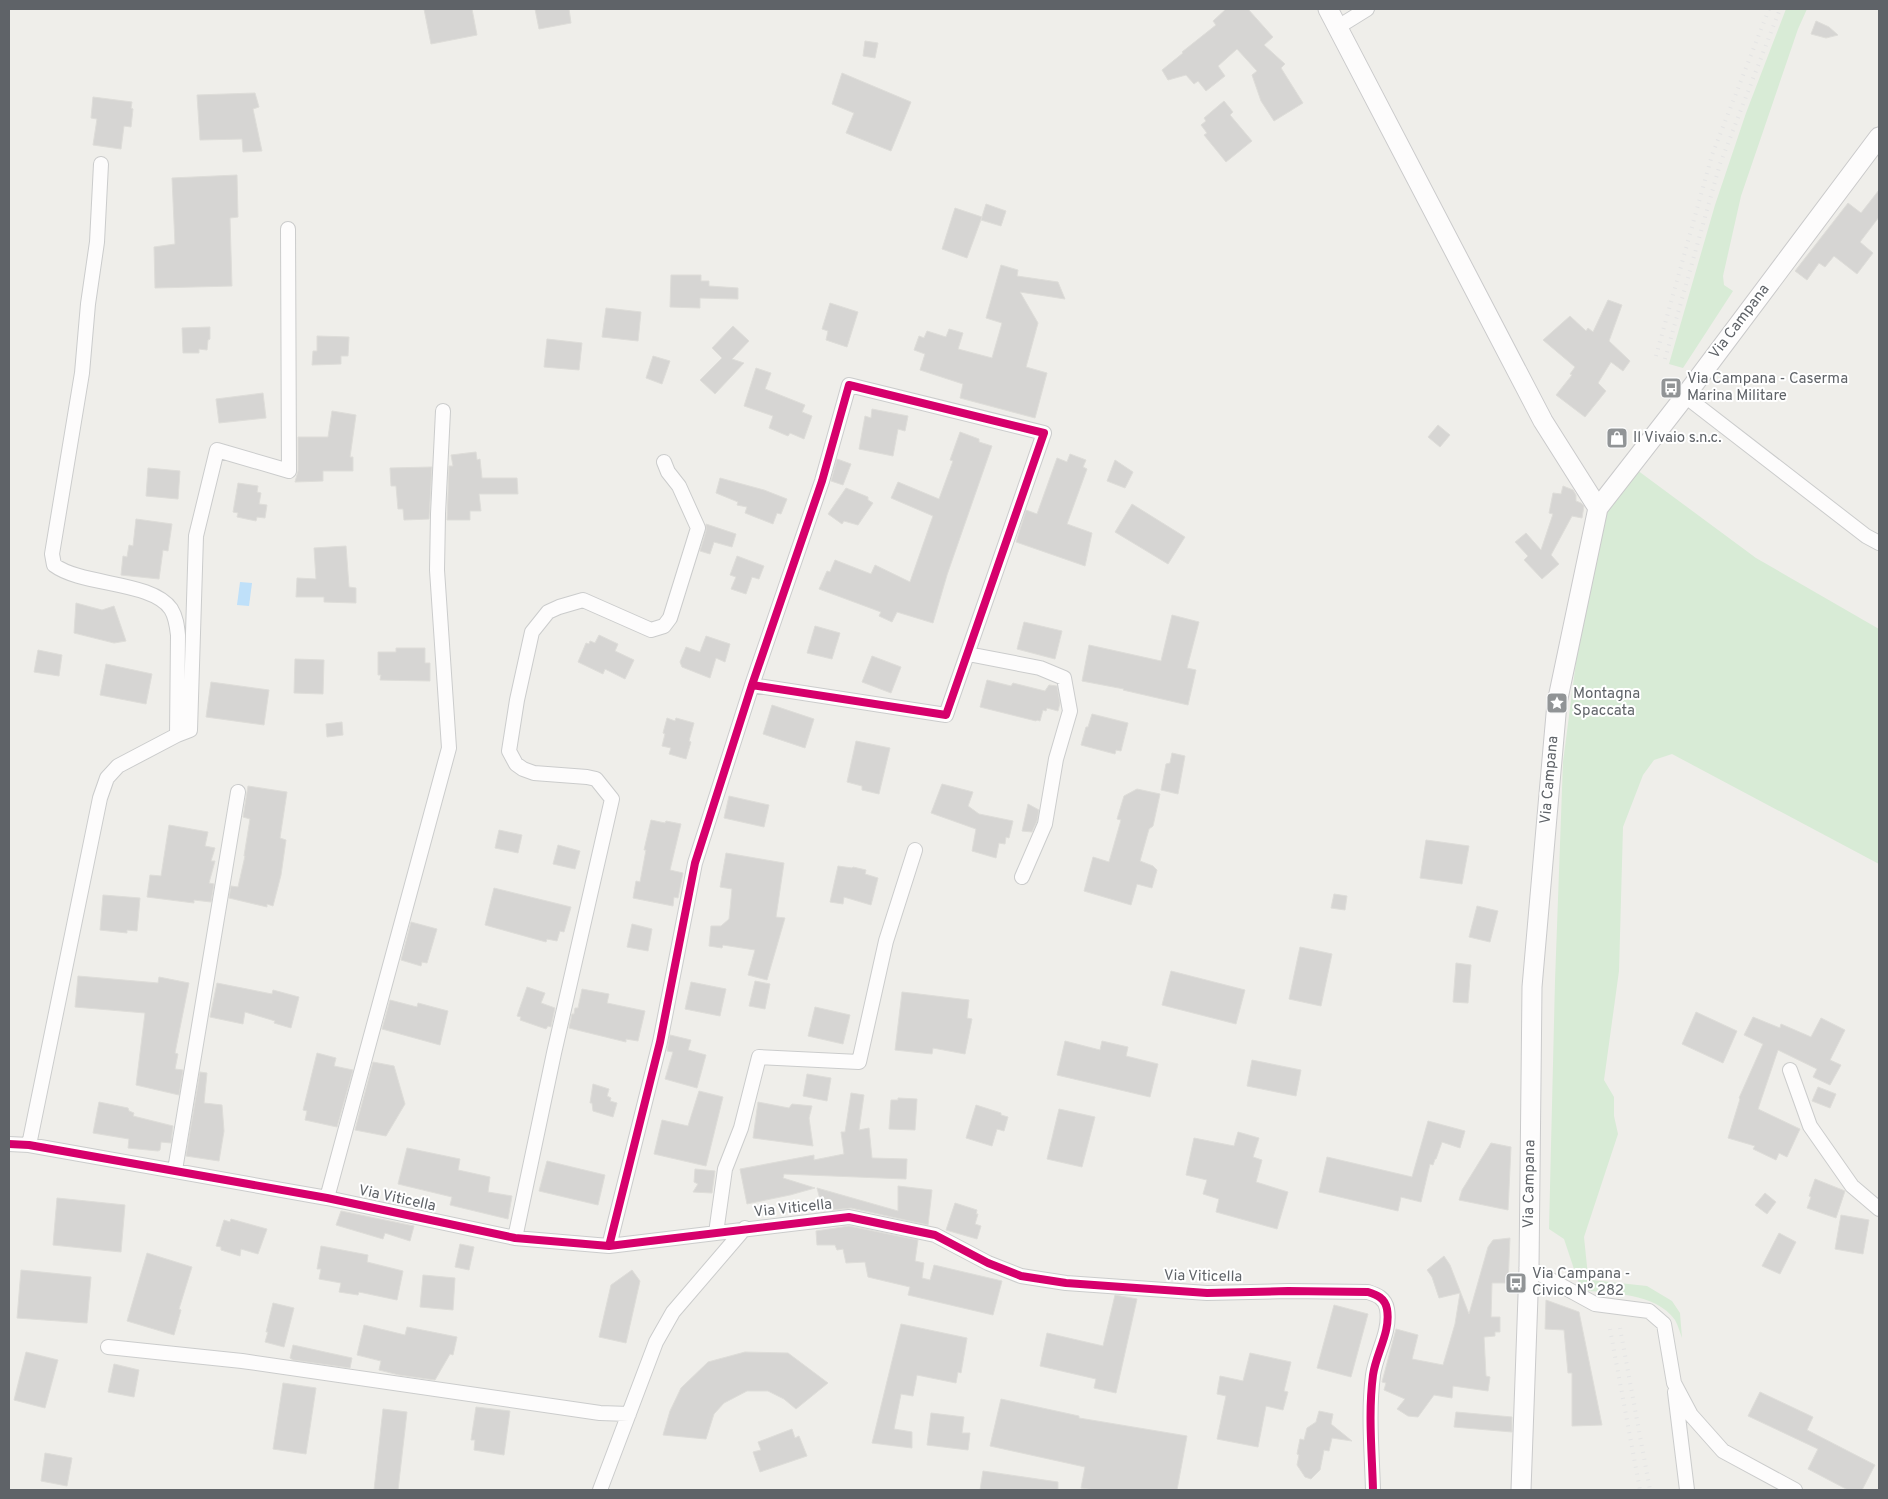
<svg xmlns="http://www.w3.org/2000/svg" width="1888" height="1499" viewBox="0 0 1888 1499" font-family="Overpass,sans-serif">
<style>
.green{fill:#d8ebd6}
.water{fill:#bfe0f9}
.building{fill:#d6d5d3;stroke:#deddd9}
.lines{fill:none;stroke-linecap:round;stroke-linejoin:round}
.street-casing{stroke:#cbcccc;stroke-width:16}
.secondary-casing{stroke:#cacacb;stroke-width:21}
.street{stroke:#fdfcfc;stroke-width:14}
.secondary{stroke:#fdfcfc;stroke-width:19}
.rail{stroke:#e4e4e4;stroke-width:4;stroke-dasharray:1 6;stroke-linecap:butt}
.cycleway-casing{stroke:#fff;stroke-width:11}
.cycleway{stroke:#d6006c;stroke-width:8}
.labels{text-anchor:middle;dominant-baseline:central;stroke-width:4;stroke-linejoin:round;paint-order:stroke}
.street-label{font-size:15px;fill:#5f6368;stroke:#fff}
.poi-label{font-size:15px;fill:#5f6368;stroke:#fff;text-anchor:start}
</style>
<rect width="100%" height="100%" fill="#efeeea"/>
<path class="green" d="M1786,9h21l-9,20 -57,167 -18,80 1,9 9,6 -50,77 -14,-4 46,-159 31,-92z
M1637,470l119,88 123,71v235l-207,-110 -18,6 -11,15 -20,52 -4,144 -15,109 10,17v19l4,18 -34,103 4,39 3,4 56,6 25,15 8,12 2,25c-2,-5 -4,-13 -7,-18 -20,-28 -64,-26 -94,-30l-17,-51 -15,-10 6,-248 8,-219 23,-177 19,-73z"/>
<path class="water" d="M240,582l12,1 -3,23 -12,-1z"/>
<path class="building" d="M424,9h48l5,26 -46,9z
M535,9h34l2,14 -32,6z
M1226,9h22l25,28 -9,8 21,19 -4,4 22,35 -29,18 -13,-20 -9,-26 5,-4 -20,-22 -19,17 7,10 -19,15 -8,-10 -4,3 -8,-9 -18,5 -6,-10 21,-17 -1,-1 34,-27 -3,-4z
M1816,21l13,6 9,8 -12,3 -15,-4z
M865,41l13,2 -3,15 -12,-2z
M842,73l69,29 -20,49 -45,-18 8,-20 -22,-9z
M255,93l4,14 -6,2 9,42 -19,1 -1,-13 -42,1 -3,-45z
M93,97l39,5 -1,6 2,1 -2,18 -7,-1 -3,23 -28,-4 4,-26 -6,-1z
M1224,101l9,11 -3,3 22,26 -26,21 -22,-27 3,-2 -6,-8 5,-4 -2,-3z
M237,175l1,42 -8,1 2,68 -77,2 -1,-41 21,-3 -3,-66z
M1879,190v27l-19,25 13,11 -16,21 -23,-18 -9,11 -6,-4 -12,17 -12,-9 53,-68 13,10z
M986,204l20,7 -5,15 -20,-6z
M955,208l27,9 -15,41 -25,-9z
M1001,265l17,5 -1,6 41,6 7,17 -45,-7 18,31 -12,44 21,6 -12,45 -75,-20 3,-14 -43,-14 5,-16 -11,-4 5,-14 5,2 3,-7 19,6 3,-8 14,4 -5,16 34,9 10,-35 -16,-5z
M671,275h30v6h8v5l29,2v11l-38,-1v10l-30,-1z
M1608,300l14,5 -13,36 21,20 -7,10 -12,-9 -13,21 8,8 -21,26 -29,-22 16,-20 -2,-1 5,-7 -32,-27 27,-24 16,15 2,-3 5,4z
M830,303l28,9 -11,35 -21,-7 2,-9 -6,-2z
M606,308l35,4 -3,29 -36,-4z
M733,326l16,15 -17,18 12,4 -29,31 -15,-14 22,-22 -10,-10z
M210,327v12l-2,1 -1,10 -8,-1v4h-16l-1,-25z
M317,336l32,1 -1,19h-7v8l-29,1 1,-14h4z
M547,339l35,4 -3,27 -35,-3z
M653,356l17,5 -8,23 -16,-6z
M756,368l15,5 -6,16 40,16 -3,7 10,4 -8,23 -14,-6 -2,3 -19,-8 4,-12 -29,-10z
M263,393l3,25 -47,5 -3,-24z
M872,409l36,7 -3,15 -7,-2 -5,27 -34,-7 6,-33 6,2z
M332,411l24,4 -6,42h3v14h-30v10l-28,1 3,-11v-34h30z
M1438,425l12,10 -10,12 -12,-10z
M960,432l19,7v3l13,4 -45,129 -14,48 -36,-11 -5,10 -13,-6 2,-4 -62,-23 8,-18 3,1 5,-12 36,14 4,-9 35,17 23,-66 -42,-18 7,-16 41,17 14,-38 -3,-1z
M476,452l1,8 3,-1 2,19h35l1,16h-39l2,17h-11v9h-23l2,-54h4l-2,-11z
M1070,454l16,6 -3,7 4,2 -20,55 25,9 -7,33 -69,-24 10,-32 11,4 20,-56 10,4z
M837,459l14,5 -8,21 -12,-4z
M1115,460l18,12 -8,16 -18,-7z
M432,467l-3,52 -25,1 -1,-11h-5l-2,-23h-5l-1,-18z
M148,468l32,3 -2,28 -32,-3z
M720,478l44,12 23,9 -6,15 -4,-1 -4,11 -28,-11 2,-6 -10,-2 1,-3 -22,-9z
M238,483l20,3 -1,6 4,1 -2,11 8,1 -2,13 -8,-1 -1,4 -19,-4 1,-4 -5,-1z
M1563,486l10,4 3,5v6l5,2 3,3 -2,12 -10,-2 -21,39 8,9 -17,15 -18,-19 4,-4 -13,-14 11,-9 15,17 12,-36 -4,-1 4,-20 8,1z
M846,488l22,9v3l5,3 -15,22 -14,-4 -2,3 -14,-10z
M1132,504l53,33 -17,27 -53,-32z
M136,519l36,5 -4,27 -5,-1 -4,29 -38,-4 2,-19 4,1 2,-12 4,1z
M706,524l30,10 -4,13 -18,-5 -4,12 -10,-3 6,-20z
M346,546l3,41 7,1v15l-32,-1v-5h-28l1,-19 19,1 -2,-31z
M737,556l27,10 -5,13 -7,-2 -6,17 -15,-5 5,-12 -6,-2z
M76,603l26,7 12,-4 12,35 -12,2 -40,-10z
M1172,615l27,7 -12,46 9,2 -8,35 -65,-15 1,-1 -42,-8 7,-36 72,16z
M1024,622l38,9 -7,28 -38,-10z
M815,626l25,7 -8,26 -25,-6z
M599,635l19,9 -3,7 19,9 -9,19 -20,-10 -2,5 -25,-12 8,-19 3,1 1,-3 5,2z
M706,636l24,8 -5,18 -9,-4 -6,20 -28,-11 -2,-5 6,-15 14,5z
M396,648h29v15h5v18l-50,-1 1,-5h-3v-23h18z
M38,650l24,5 -3,21 -25,-4z
M872,656l29,11 -10,26 -29,-11z
M295,659l29,1 -1,34 -29,-1z
M106,664l46,10 -6,30 -46,-9z
M987,680l24,6 2,-3 32,8 4,-6 8,1 3,17 -2,8 -11,-3 -1,3 -3,-1 -3,11 -3,-1 -1,1 -56,-14z
M211,682l58,8 -5,35 -58,-8z
M772,705l42,14 -9,29 -42,-14z
M1092,714l36,9 -7,28 -5,-1 -1,4 -34,-9 5,-18h2z
M667,718l8,3 1,-3 18,5 -5,18 2,1 -5,17 -17,-5 2,-6 -9,-2 3,-12 -2,-1z
M342,722l1,13 -16,2 -1,-13z
M856,741l34,7 -11,46 -17,-4v-4l-15,-4z
M1172,753l13,3 -7,38 -17,-4 5,-26 4,-1z
M942,784l31,8 -5,14 11,8 34,7 -4,17 -3,-1 -1,7 -6,-1 -3,15 -24,-7 4,-22 -45,-16z
M248,786l39,6 -7,46 6,2 -5,35 -8,31 -6,-2v3l-38,-9 2,-12 7,1 7,-31h-1l6,-37 -7,-2z
M1137,789l23,5 -7,32 -4,3 -9,32 13,5 4,4 -5,18 -15,-4 -6,21 -47,-14 9,-34 16,5 12,-42 -4,-1 7,-23z
M729,796l40,9 -5,22 -40,-9z
M1028,804l11,6 -2,11 -5,11 -10,-1z
M651,820l14,3 1,-2 15,3 -11,46 13,3 -5,25 -4,-1 -1,9 -40,-8 3,-17 4,1 6,-32h-2z
M169,825l39,7 -3,14 10,2 -4,13h4l-6,22 5,1 -3,18 -17,-2v3l-47,-6 3,-22 11,1z
M499,830l23,5 -4,18 -23,-5z
M1426,840l43,6 -7,38 -42,-6z
M558,845l22,6 -5,18 -22,-5z
M726,853l58,10 -8,54 9,1 -18,62 -19,-5 7,-25 -32,-5 -1,3 -13,-2 2,-20h10l8,-7 3,-30 -12,-2z
M838,866l14,2 1,-1 13,3 -1,4 13,4 -7,27 -27,-8 -1,7 -13,-2z
M494,888l77,19 -7,25 -4,-1 -3,10 -10,-2 -1,3 -61,-17z
M1334,894l13,2 -2,14 -14,-2z
M103,895l37,3 -3,33 -10,-1v3l-27,-3z
M1477,906l21,5 -8,31 -21,-5z
M411,922l26,7 -10,34 -5,-1 -1,4 -20,-6z
M632,924l20,5 -4,22 -21,-4z
M1300,947l32,7 -11,52 -32,-7z
M1456,963l15,2 -3,38 -15,-1z
M1171,971l74,19 -9,34 -74,-19z
M78,976l80,7 1,-6 30,6 -14,70 3,1 -3,15 8,1 -4,25 -43,-10 9,-72 -70,-6z
M755,981l15,3 -5,25 -16,-3z
M691,982l35,7 -6,27 -35,-7z
M217,983l55,11 1,-4 26,7 -8,31 -17,-5 1,-2 -30,-9 -2,12 -33,-7z
M527,987l18,6 -4,10 14,5 -4,19 -3,-1 -2,3 -26,-9 1,-3 -4,-1z
M582,989l27,5 -2,9 38,8 -7,30 -12,-2v3l-57,-14 3,-14h2l1,-6h3z
M902,992l67,8 -2,18 5,1 -7,35 -32,-6 -1,6 -37,-4z
M390,1000l27,7 1,-4 30,8 -8,34 -58,-16z
M815,1007l35,8 -7,29 -35,-8z
M1696,1012l41,19 -14,32 -41,-19z
M1753,1017l27,11 1,-4 30,13 10,-19 24,12 -15,30 11,5 -11,20 -17,-8 4,-8 -39,-19 -20,59 42,20 -13,28 -8,-4 -3,7 -23,-11 2,-3 -27,-8 12,-39 -1,-1 24,-54 -19,-9z
M670,1035l21,5 -3,10 18,5 -9,33 -32,-9 8,-27 -6,-1z
M1065,1041l35,9 2,-9 26,6 -2,9 32,8 -8,33 -93,-22z
M317,1053l19,5 -2,8 19,4 -16,57 -32,-7 2,-9 -4,-1z
M1252,1060l49,10 -5,26 -49,-10z
M373,1062l21,4 11,38 -19,32 -31,-6z
M200,1072l7,1 -3,30 18,2 2,26 -5,30 -33,-5z
M807,1074l24,4 -4,23 -24,-5z
M593,1084l16,5 -2,7 4,2 -1,3 7,2 -4,14 -20,-6 -1,-8h-2z
M1818,1087l18,7 -6,14 -18,-7z
M699,1091l24,6 -17,69 -52,-12 8,-34 26,6z
M851,1093l13,2 -5,35 10,-2 3,30 35,1 -1,20 -122,-5 -1,4 32,10 -25,7 -43,9 -7,-35 74,-14v5l30,-6 -3,-22h4z
M898,1098l19,1 -2,31 -26,-1 2,-29h7z
M99,1102l29,6 1,3 5,2 -1,3 40,10 -2,17 -10,-1 -1,8 -2,1 -30,-3 1,-9 -36,-6z
M758,1102l31,6 3,-4 20,2 -3,12 4,28 -60,-8z
M976,1105l25,8v2l7,2 -4,14 -7,-2 -5,17 -26,-8z
M1059,1109l36,8 -13,50 -35,-8z
M1428,1121l37,10 -5,17 -18,-6 -6,17h-1l-2,6 -3,-1 -9,38 -20,-5 -3,14 -79,-19 8,-35 85,20z
M1238,1132l21,6 -6,19 9,3 -6,22 32,10 -11,37 -61,-17 3,-13 -16,-5 4,-14 -21,-5 8,-37 40,8z
M1491,1143l20,4 -3,63 -49,-10 3,-10z
M407,1148l53,11 -2,11 32,7 -2,15 24,4 -4,23 -58,-14 2,-8 -54,-13z
M547,1161l58,14 -7,30 -59,-14z
M695,1169l20,2 -3,22 -19,-1 5,-8 -4,-2z
M1815,1179l30,12 -9,27 -29,-10 4,-11 -2,-1z
M898,1186l34,4 -4,35 -77,-17 -28,3 -6,-23 81,23z
M1765,1193l11,9 -9,12 -12,-9z
M57,1198l68,7 -4,47 -68,-7z
M955,1203l22,7 -1,4h2l-3,10 6,2 -4,13 -31,-9z
M341,1211l73,15 -4,15 -25,-8 -2,6 -47,-14z
M1841,1215l28,5 -6,34 -28,-5z
M231,1219l36,10 -9,25 -17,-5 -1,7 -19,-6v-3l-5,-1 8,-26 6,2z
M849,1226l69,14 -3,21 9,2 -2,15 8,2 4,-15 68,16 -9,34 -85,-20 2,-8 -42,-10 -3,-15 -19,1 -3,-14 -6,1 -2,-5h-18l-1,-14z
M1779,1233l17,9 -16,32 -18,-8z
M1510,1238l-2,45h-16l-1,34h9v15h-5v4l-11,1 2,39 4,1 -2,14 -35,-5 -1,12 -18,-3 -16,22 -10,-1 -11,-7 8,-10 -21,-9 2,-7 -4,-1 14,-53 22,6 -6,24 31,6 12,-41 5,-31 -21,5 -7,-21 -5,-7 17,-14 6,9 19,49 19,-67 5,-7z
M460,1244l14,3 -5,23 -14,-3z
M321,1246l47,9 -1,7 36,9 -6,29 -38,-8 -1,3 -19,-3 2,-9 -22,-4 2,-10h-4z
M147,1253l45,14 -13,42 2,1 -7,25 -47,-14z
M21,1270l70,7 -4,46 -70,-5z
M632,1270l8,11 -14,62 -27,-6 12,-52z
M423,1275l32,3 -2,32 -33,-3z
M1115,1295l22,4 -21,94 -22,-5 2,-9 -56,-13 7,-33 56,13z
M1546,1300l33,12 23,113 -30,1v-53h-4l-4,-43 -19,-1z
M273,1303l21,5 -10,39 -19,-5 3,-10h-2z
M1334,1305l34,9 -17,63 -34,-9z
M901,1324l66,14 -6,35 -3,-1 -2,11 -39,-8 -4,21 -12,-2 -7,35 18,3v16l-40,-5z
M364,1325l41,10 2,-8 50,10 -4,18 -3,-1 -15,26 -36,-5 -20,-5 2,-9 -24,-6z
M293,1345l59,13 -2,10 -57,-8 -3,-2z
M26,1352l32,8 -13,48 -31,-8z
M745,1352l43,1 40,30 -32,26 -12,-10 -16,-8h-21l-23,12 -10,11 -8,25 -43,-4 7,-24 11,-23 27,-26z
M1250,1353l41,9 -7,29 4,1 -5,18 -17,-4 -8,41 -41,-8 9,-43 -9,-2 3,-18 23,5z
M114,1364l25,6 -5,27 -26,-5z
M283,1383l33,5 -10,66 -33,-5z
M1760,1392l53,25 -6,13 68,35 -13,25h-14l-40,-21 10,-20 -70,-33z
M1001,1399l78,17v2l108,18 -10,54h-82l-14,-2 4,-21 -95,-21z
M476,1407l34,4 -6,44 -30,-5 1,-10h-4z
M383,1409l24,3 -9,78h-24z
M1319,1411l14,3 -2,10 21,17 -20,-3 -3,13 -5,-1 -4,20 -9,9 -6,-2 -8,-12 2,-10 -2,-1 3,-15 4,1 3,-12 9,-6z
M1456,1412l56,5v15l-58,-5z
M931,1413l33,4 -2,16h8l-2,17 -41,-5z
M792,1429l3,9 4,-2 8,20 -47,16 -7,-20 8,-2 -3,-8z
M45,1453l27,5 -5,28 -26,-5z
M983,1471l75,11v8h-78z"/>
<g class="lines">
<g class="street-casing">
<path id="street" d="M1338,27l29,-18
M1685,396l181,140 13,7
M968,654l72,14 24,10 6,33 -14,48 -11,65 -23,53
M177,735l13,-5 6,-194 21,-86 72,21 -1,-242
M1790,1070l20,56 42,60 27,23
M9,1144l20,1 298,53 188,40 94,8 240,-29 86,18 53,28 33,13 45,7 141,10 81,-2 80,1c9,3 17,6 19,17 4,23 -11,44 -14,66 -5,38 -1,78 0,115
M29,1145l71,-347 7,-20 11,-12 59,-31 1,-100c-1,-9 -2,-18 -7,-26 -19,-28 -89,-23 -117,-44l-2,-11 30,-181 6,-69 9,-62 4,-78
M175,1170l63,-378
M327,1198l122,-450 -12,-178 1,-56 5,-103
M716,1233l9,-64 16,-41 18,-71 100,5 27,-121 29,-91
M515,1238l39,-185 58,-254 -16,-20 -9,-2 -53,-4 -11,-4 -7,-5 -7,-13 8,-51 15,-68 16,-20 11,-5 24,-7 68,30 13,-4 6,-8 28,-90 -19,-42 -11,-14 -4,-10
M609,1246l51,-204 35,-179 57,-178 70,-204 27,-96 195,48 -98,282 -194,-30
M1529,1268l66,36 54,7 15,13 10,59 17,32 32,36 72,39
M108,1347l134,14 358,52 29,1
M1675,1392l12,98
M600,1490l56,-148 17,-30 72,-84"/>
</g>
<g class="secondary-casing">
<path id="secondary" d="M1328,9l215,412 55,87
M1521,1490l8,-222 3,-281 25,-284 41,-195 84,-108 197,-263"/>
</g>
<use href="#street" class="street"/>
<use href="#secondary" class="secondary"/>
<path class="rail" d="M1656,356l56,-201 57,-146
M1665,359l55,-195 60,-155
M1620,1328l30,162
M1610,1329l30,161"/>
<g class="cycleway-casing">
<path id="cycleway" d="M9,1144l20,1 298,53 188,40 94,8 240,-29 86,18 53,28 33,13 45,7 141,10 81,-2 80,1c9,3 17,6 19,17 4,23 -11,44 -14,66 -5,38 -1,78 0,115
M609,1246l51,-204 35,-179 57,-178 70,-204 27,-96 195,48 -98,282 -194,-30"/>
</g>
<use href="#cycleway" class="cycleway"/>
</g>
<defs>
<g id="bus-square" transform="scale(1.125)"><rect x="-9" y="-9" width="18" height="18" rx="4" fill="#919496" stroke="#fff"/><path d="M-5-6H5V4H4V6H2V4H-2V6H-4V4H-5ZM-3.5-4V0h7V-4ZM-3.5 1.2v1.5H-2V1.2ZM2 1.2v1.5H3.5V1.2Z" fill="#fff"/></g>
<g id="shop-square" transform="scale(1.125)"><rect x="-9" y="-9" width="18" height="18" rx="4" fill="#919496" stroke="#fff"/><path d="M-5-2.5h2.3a2.7 3.5 0 0 1 5.4 0H5L5.5 6h-11ZM-1.5-2.5h3a1.5 2.3 0 0 0-3 0Z" fill="#fff"/></g>
<g id="sight-square" transform="scale(1.125)"><rect x="-9" y="-9" width="18" height="18" rx="4" fill="#919496" stroke="#fff"/><path d="M0-6L1.8-2.2L6-1.7L2.9 1.2L3.7 5.4L0 3.3L-3.7 5.4L-2.9 1.2L-6-1.7L-1.8-2.2Z" fill="#fff"/></g>
</defs>
<g fill-rule="evenodd">
<use href="#bus-square" x="1671" y="388"/>
<use href="#shop-square" x="1617" y="438"/>
<use href="#sight-square" x="1557" y="703"/>
<use href="#bus-square" x="1516" y="1283"/>
</g>
<g class="labels">
<g class="street-label">
<text transform="translate(1740 322) rotate(-53)">Via Campana</text>
<text transform="translate(1550 780) rotate(-85)">Via Campana</text>
<text transform="translate(1530 1184) rotate(-89)">Via Campana</text>
<text transform="translate(397 1199) rotate(12)">Via Viticella</text>
<text transform="translate(793 1209) rotate(-6)">Via Viticella</text>
<text transform="translate(1203 1277) rotate(1)">Via Viticella</text>
</g>
<g class="poi-label">
<text x="1687" y="379">Via Campana - Caserma<tspan x="1687" dy="17">Marina Militare</tspan></text>
<text x="1633" y="438">Il Vivaio s.n.c.</text>
<text x="1573" y="694">Montagna<tspan x="1573" dy="17">Spaccata</tspan></text>
<text x="1532" y="1274">Via Campana -<tspan x="1532" dy="17">Civico N° 282</tspan></text>
</g>
</g>
<rect width="1888" height="1499" fill="none" stroke="#5f6368" stroke-width="20"/>
</svg>
